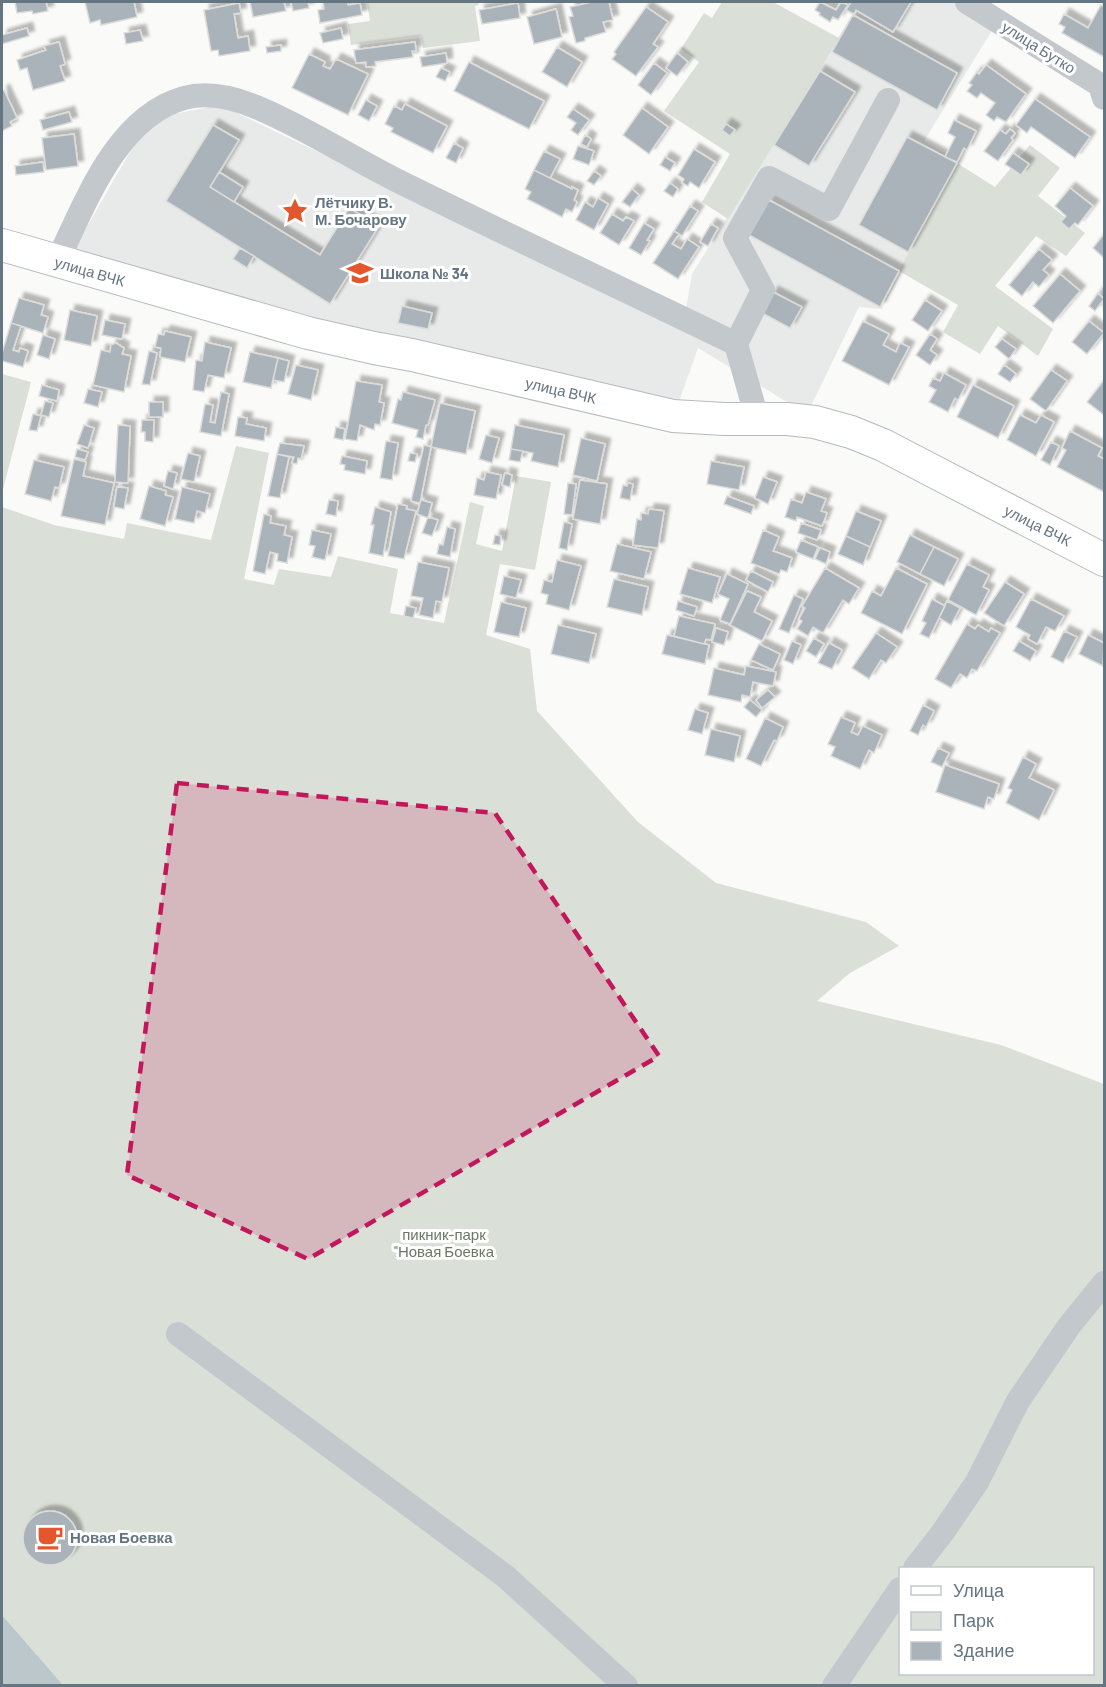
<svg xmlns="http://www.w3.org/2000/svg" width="1106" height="1687" viewBox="0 0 1106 1687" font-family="Barlow,sans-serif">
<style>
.built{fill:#e8e9e9}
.green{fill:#dadfd7;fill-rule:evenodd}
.water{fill:#bbc7cb}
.building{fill:#aab3b9;stroke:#dcdcda;stroke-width:1.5;filter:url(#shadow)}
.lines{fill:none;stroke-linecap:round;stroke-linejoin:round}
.major-casing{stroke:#b5babe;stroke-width:34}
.minor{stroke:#c3c8cc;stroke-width:24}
.major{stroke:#fff;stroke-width:32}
.marked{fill:#c2185b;fill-opacity:0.2;stroke:#c2185b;stroke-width:4.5;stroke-dasharray:12 8;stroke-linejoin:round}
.labels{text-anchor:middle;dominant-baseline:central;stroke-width:6;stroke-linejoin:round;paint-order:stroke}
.street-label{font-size:15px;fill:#657683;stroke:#fff}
.poi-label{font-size:15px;font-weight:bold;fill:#657683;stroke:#fff;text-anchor:start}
.park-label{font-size:15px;fill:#687a64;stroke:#fff}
</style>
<defs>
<filter id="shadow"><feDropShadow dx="5.5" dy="-5.5" stdDeviation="1.5" flood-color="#0004"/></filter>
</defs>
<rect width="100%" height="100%" fill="#fafaf8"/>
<path class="built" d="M848,2h116l32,22 -72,117 36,20 -78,148 -23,-2 -52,107 -109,-66 -22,62 -265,-60 -339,-97 66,-115 31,-23 51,-10 463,221 9,-52 160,-259 -8,-6z"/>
<path class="green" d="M367,2h111l1,3 -4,1 5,35 -57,7 -2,-12 -70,9 -3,-21 22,-3z
M722,2h51l66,36 -111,181 -26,-17 28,-48 -66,-43 35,-49 -18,-13 23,-36 8,5z
M1030,145l30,23 -22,28 47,37 -19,23 -30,-20 -41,50 58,43 -15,27 -40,-30 -18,28 -37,-22 15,-27 -59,-34 58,-108 38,24z
M2,374l29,8 -29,111z
M236,446l33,7 -25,126 30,6 5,-16 52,8 7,-21 60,13 -8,44 54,10 26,-121 14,4 -8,38 26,7 14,-75 35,6 -16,88 -35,-6 -14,71 44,14 7,62 101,111 78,61 150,39 33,24 -49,27 -33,28 184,44 103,39v601h-1041l-61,-70v-1108l52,18 70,14 3,-16 84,17zM900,1568h192v106h-192z"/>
<path class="water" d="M2,1615l61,70h-61z"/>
<path class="building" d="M15,2h31l2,9 -15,3 -1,-3 -15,2z
M85,2h49l3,15 -36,8 -1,-5 -10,3z
M250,2h34l2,9 -33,6z
M291,2h17l1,6 -16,3z
M323,2h25v3l12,-2 2,12 -42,8 -2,-13 6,-1z
M592,2h17l4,18 -10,2 3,10 -21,6v3l-9,2 -7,-26 4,-1 -3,-9z
M820,2l16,8 5,-8 7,3 -10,15 -5,-3 -3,5 -11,-7 1,-2 -5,-3z
M851,2h60l-18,30 -37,-22 -2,4 -8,-4z
M239,3l2,10 -7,1 4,24 10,-2 2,15 -31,5 -1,-6 -7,1 -7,-41z
M518,3l2,15 -38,6 -3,-14z
M1101,5l3,2v50l-42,-24 3,-6 -6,-3 5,-10 24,14z
M646,7l22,15 -15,22 5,3 -22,29 -24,-17 4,-5 -2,-2z
M556,9l6,28 -28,7 -7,-27z
M853,15l104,58 -20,37 -105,-58z
M27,28l2,8 -27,8v-9z
M341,28l2,11 -20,4 -3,-10z
M140,30l3,11 -17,3 -2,-11z
M59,42l6,22 -5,2 5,15 -32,9 -6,-22 -7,2 -3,-10 29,-10 -2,-4z
M415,42l1,9h-4l1,6 -38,5 1,4 -10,1v-5l-10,1 -2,-13z
M281,45v6l-14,2 -1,-6z
M557,47l25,15 -15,25 -25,-15z
M446,53l1,10 -25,4 -2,-10z
M677,53l11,9 -11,14 -11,-8z
M309,54l16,8 -2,4 7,3 6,-10 32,15 -20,41 -56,-27z
M469,62l75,39 -15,28 -75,-38z
M654,63l13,10 -16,22 -13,-10z
M986,65l40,29 -20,28 -9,-5 -3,4 -8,-6 9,-12 -14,-10 -4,5 -10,-7 5,-6 -3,-2 8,-11 2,2z
M441,68l9,4 -5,9 -9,-4z
M820,71l35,21 -46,74 -35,-21z
M4,90l13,28 -7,4 2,4 -10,5v-40z
M1035,99l55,38 -15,21 -44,-31 -4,6 -11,-8z
M366,100l11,6 -8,15 -11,-6z
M405,104l42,22 -14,27 -42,-21 2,-4 -8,-4 9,-18 8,4z
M642,108l26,19 -19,27 -26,-19z
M573,109l16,11 -11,15 -7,-5 5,-7 -9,-6z
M69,112l3,10 -29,8 -3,-10z
M954,120l22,11 -9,19 -3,-2 -7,14 -12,-5 10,-20 -7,-4z
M726,124l9,6 -5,6 -8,-6z
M213,125l26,15 -29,47 110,68 29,-47 30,18 -49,78 -164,-103z
M1010,129l5,4 -4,5 2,2 -15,21 -14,-10 16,-21 6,4z
M74,134l4,32 -32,4 -4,-32z
M585,135l6,4 -4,8 -6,-3z
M907,137l50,26 -49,89 -49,-27z
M454,143l9,5 -7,15 -10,-5z
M578,146l16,5 -5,14 -16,-6z
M694,149l21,13 -16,26 -9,-6 -2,4 -6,-3 2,-4 -6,-4z
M544,151l16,8 -10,19 -16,-8z
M1013,153l16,11 -8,11 -16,-11z
M665,157l10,6 -5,8 -10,-6z
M43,162l1,10 -28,3 -1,-9z
M534,170l38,19v-2l6,3 -4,10 3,2 -5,10 -6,-3 -4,8 -35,-18 4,-7 -6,-3z
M594,171l7,5 -7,9 -7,-4z
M219,172l24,15 -9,15 -24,-15z
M670,183l8,6 -5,8 -9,-6z
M1070,188l23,18 -15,19 -3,-2 -6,6 -8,-7 5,-6 -11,-10z
M632,189l7,6 -9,12 -8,-5z
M598,198l10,6 -14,26 -18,-10 9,-18 8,5z
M769,200l130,71 -19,36 -131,-72z
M690,206l8,5 -16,25 -8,-5z
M612,214l11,7 3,-4 8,4 -15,24 -19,-12z
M644,223l10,6 -7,11 3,1 -9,14 -12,-7z
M711,224l7,4 -10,18 -8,-4z
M674,231l5,3 -7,10 9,5 6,-10 12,8 -21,32 -25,-16z
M1104,234v24l-11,-10z
M240,248l14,8 -7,12 -14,-9z
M1039,249l13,11 -9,10 6,5 -10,12 -6,-5 -11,14 -13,-11z
M1060,274l20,17 -27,32 -20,-17z
M773,292l29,15 -12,21 -28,-15z
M1098,293l6,6 -9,12 -6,-5z
M19,298l25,7 -3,10 7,2 -5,16 -32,-10z
M925,300l17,11 -14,20 -16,-11z
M402,306l30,7 -4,16 -30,-6z
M70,310l27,6 -6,30 -27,-6z
M105,320l20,4 -3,15 -20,-4z
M863,321l26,13 -6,11 13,7 4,-9 9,4 -20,38 -47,-24z
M1089,321l15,12 -17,21 -15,-12z
M11,323l10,3 -8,24 6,2 1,-4 8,3 -5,16 -21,-6v-8z
M165,331l26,6 -6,25 -25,-5 1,-9 -6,-1 3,-13 6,1z
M930,334l7,5 -7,11 7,5 -7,10 -14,-10z
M43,335l12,4 -6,20 -12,-4z
M1002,339l14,10 -7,10 -14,-12z
M205,342l26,6 -7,30 -16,-3 -4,17 -11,-2 3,-30 6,1z
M116,343l8,5 -2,6 9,2 -7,36 -31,-7 8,-35 9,2 1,-7z
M149,351l8,2 -7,32 -8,-1z
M250,352l28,6 -7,30 -28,-6z
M278,358l11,3 -5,21 -11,-2z
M296,365l22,5 -7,30 -23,-6z
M1004,365l12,9 -6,8 -12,-8z
M1051,370l16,11 -21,30 -16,-12z
M944,373l22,12 -8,15 -3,-2 -7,14 -19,-10 7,-12 -7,-4 4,-8 7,3z
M1104,380v35l-17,-13z
M356,381l26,4 -3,17 5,1 -4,22 -5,-1 -1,6 -14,-5 -3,16 -12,-2z
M42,385l17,5 -2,11 -18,-5z
M973,385l41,21 -16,32 -41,-21z
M88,389l14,3 -4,15 -14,-4z
M221,392l8,2 -8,42 -21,-4 5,-28 8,1 -3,17 5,1z
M403,392l32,8 -7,25h-2l-3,14 -7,-2 2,-7 -26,-7 6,-24 3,1z
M45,401l8,2 -4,14 -8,-2z
M149,402h14v15h-14z
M440,403l35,8 -9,43 -35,-7z
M33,414l8,2 -4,15 -8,-1z
M1020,415l16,8 5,-8 13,7 -18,34 -29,-16z
M238,417l9,1 -1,6 20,4 -2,13 -29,-5z
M142,420h12l-1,22 -8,-1v-9h-4z
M84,425l10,3 -6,20 -11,-4z
M118,425l12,1 -2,57 -13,-1z
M515,425l49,10 -6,32 -27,-6 2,-8 -22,-4z
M336,427l9,2 -2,11 -9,-2z
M1070,431l32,17 -4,8 6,3v33l-47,-25 9,-17 -4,-2z
M486,435l13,3 -7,25 -13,-4z
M581,438l24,6 -8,37 -24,-6z
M386,441l12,2 -6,37 -12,-2z
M1051,442l8,4 -9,19 -9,-5z
M280,443l24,3 -3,13 -3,-1 -1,6 -5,-1 2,-6 -17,-3z
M424,445l7,2 -11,56 -9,-2z
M77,449l11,3 -3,8 -10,-3z
M511,449l12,2 -3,11 -11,-2z
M188,453l12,3 -6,26 -13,-3z
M410,453l7,1 -2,8 -7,-1z
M277,454l12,3 -9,41 -12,-2z
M342,456l25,5 -2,13 -21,-4 1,-5 -5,-1z
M74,459l12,3 -3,14 31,7 -9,42 -44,-9z
M34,460l30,7 -5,21 -4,-1 -4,14 -26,-7z
M711,461l33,6 -5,23 -32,-6z
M168,471l9,2 -4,16 -9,-3z
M486,472l15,3 -5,24 -22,-4 3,-17 7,2z
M505,473l7,2 -2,12 -8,-2z
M763,477l14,5 -9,22 -13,-6z
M580,480l27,4 -7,40 -27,-5z
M568,483l8,1 -4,31 -8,-1z
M628,483l5,1 -3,16 -10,-2 3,-13 4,1z
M149,486l17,5 -1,4 8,2 -8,29 -25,-7z
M117,487l11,1 -4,21 -10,-2z
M182,487l28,7 -5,19 -8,-2 -3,12 -19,-4z
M806,492l20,7 -5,12 6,2 -5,13 -25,-9 -1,4 -11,-4 6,-18 11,4z
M727,496l27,10 -3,8 -27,-10z
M329,500l9,1 -2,15 -10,-2z
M421,500l11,3 -4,15 -11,-4z
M398,504l9,2 -1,3 10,2 -12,48 -16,-3z
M375,507l16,5 -8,44 -14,-3 5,-28h-3z
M649,509l15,2 -6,37 -25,-3 4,-26 4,1v-7l7,1z
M856,511l25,10 -11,26 -24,-11z
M264,514l7,2 -1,7 16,3 -2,9 8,2 -5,26 -10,-2 1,-7 -8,-2 -5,22 -12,-3z
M428,517l10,3 -6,16 -10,-3z
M564,522l8,2 -5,26 -8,-2z
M801,523l20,7 -4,10 -19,-7z
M447,527l8,2 -5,28 -13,-3 2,-10 4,1z
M312,530l19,4 -6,26 -13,-3 3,-11 -6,-1z
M763,530l16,7 -6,14 19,7 -5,14 -6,-2 -2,4 -28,-11z
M495,535l6,1 -1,9 -7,-1z
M910,535l24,12 -14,27 -23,-12z
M846,536l24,11 -7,18 -25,-11z
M801,540l17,7 -5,12 -17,-7z
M617,544l34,8 -7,27 -34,-8z
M934,547l24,12 -14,27 -24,-12z
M820,548l10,4 -4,12 -11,-5z
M557,560l24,6 -12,44 -23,-6 2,-9 -7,-2 3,-13 8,2z
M418,562l31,6 -7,34 -6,-1 -3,17 -14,-3 4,-17 -12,-2z
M967,564l22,11 -6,12 6,3 -13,25 -28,-15z
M688,568l32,9 -8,26 -32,-9z
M825,568l34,20 -10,16 -6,-4 -20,33 -10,-6 -5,9 -11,-7 5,-8 -3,-2 6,-11 -3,-2z
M896,568l31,16 -25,50 -41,-21 11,-22 9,5z
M751,571l22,11 -5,10 -22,-12z
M727,574l21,10 -18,40 -10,-4 9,-21 -11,-5z
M504,576l17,4 -5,18 -16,-4z
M614,579l34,8 -6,28 -35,-8z
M1005,582l19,12 -20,32 -20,-13z
M747,591l14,6 -7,15 18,9 -10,20 -32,-16z
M794,595l9,4 -14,34 -10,-4z
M932,599l13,7 -16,32 -9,-4 6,-11 -4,-2z
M1031,599l33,17 -9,15 -9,-4 -9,17 -9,-5 2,-4 -14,-8z
M678,601l19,6 -3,9 -18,-6z
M947,601l13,7 -9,17 -12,-7z
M501,602l25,6 -7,29 -25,-5z
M406,606l10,2 -3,10 -9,-2z
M679,616l36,8 -4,16 -5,-1 -2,5 -30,-8z
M967,624l8,5 3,-4 11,7 2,-4 9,5 -23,38 -5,-2 -5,9 -7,-4 -9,14 -16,-9z
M558,625l38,9 -7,29 -38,-9z
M716,628l12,4 -4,13 -12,-3z
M1064,631l13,6 -14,26 -12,-6z
M876,633l21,14 -11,16 -5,-3 -12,19 -17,-11z
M667,635l42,10 -4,19 -43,-10z
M1088,635l16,8 -1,23 -24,-12z
M814,638l10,6 -8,13 -10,-6z
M792,641l9,4 -8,19 -9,-4z
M1019,641l17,10 -6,10 -17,-10z
M829,643l13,7 -10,19 -14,-6z
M759,644l21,10 -7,16 -22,-10z
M746,666l30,6 -3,14 -20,-4 -3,15 -8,-2 -1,7 -33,-7 6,-27 30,7z
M768,690l7,7 -13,11 -6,-8z
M750,700l12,10 -6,7 -12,-10z
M923,705l11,6 -8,16 -3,-2 -5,10 -8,-4z
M695,709l13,4 -6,21 -14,-4z
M841,717l14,6 -4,9 7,3 5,-9 19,9 -8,18 -5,-3 -9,19 -29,-13 4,-9 -7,-3z
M765,718l18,9 -6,14 -3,-1 -13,26 -15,-7z
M711,729l29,7 -6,26 -29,-7z
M938,748l11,5 -7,14 -11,-5z
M1023,757l13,7 -7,14 25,12 -15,30 -33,-17 6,-13 -4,-2z
M945,765l54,19 -5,15 -6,-2 -4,12 -48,-17z
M23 1538a27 27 0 1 1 54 0a27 27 0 1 1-54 0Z"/>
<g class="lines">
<g class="major-casing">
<path id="major" d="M2,245l306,88 66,15 38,7 261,61 51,3h63l28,3 36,10 32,13 221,115"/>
</g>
<path class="minor" d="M967,2l133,83 4,13
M57,262c28,-58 59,-145 127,-164 26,-7 55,1 79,12 46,20 89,48 133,70 113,56 227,109 340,164l21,74
M736,344l27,-54 -28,-52 34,-60 60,31 59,-109
M178,1334l327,242 121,110
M915,1568l28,-36 34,-50 41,-81 51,-75 35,-43
M834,1686l66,-97"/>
<use href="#major" class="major"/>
</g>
<path class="marked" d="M177,783l318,30 164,243 -351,203 -181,-84z"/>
<defs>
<g id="sight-bare" transform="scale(2.07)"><path d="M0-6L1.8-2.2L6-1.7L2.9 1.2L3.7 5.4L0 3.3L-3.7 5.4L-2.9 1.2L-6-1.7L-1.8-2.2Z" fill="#e4572e" stroke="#fff" stroke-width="2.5" paint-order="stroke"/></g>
<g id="school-bare" transform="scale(2.07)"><path d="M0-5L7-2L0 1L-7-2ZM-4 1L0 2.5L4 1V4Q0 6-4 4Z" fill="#e4572e" stroke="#fff" stroke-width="2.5" paint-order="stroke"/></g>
<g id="cafe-bare" transform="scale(2.07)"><path d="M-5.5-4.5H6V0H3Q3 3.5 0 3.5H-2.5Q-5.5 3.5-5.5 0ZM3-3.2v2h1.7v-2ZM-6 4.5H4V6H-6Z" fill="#e4572e" stroke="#fff" stroke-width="2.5" paint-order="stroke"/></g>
</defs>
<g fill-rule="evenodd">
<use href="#sight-bare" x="295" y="211"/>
<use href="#school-bare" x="360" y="273"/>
<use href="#cafe-bare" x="50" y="1537"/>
</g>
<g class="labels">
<g class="street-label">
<text transform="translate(1039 47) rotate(32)">улица Бутко</text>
<text transform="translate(90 271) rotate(16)">улица ВЧК</text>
<text transform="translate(561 390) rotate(13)">улица ВЧК</text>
<text transform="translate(1038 525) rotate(27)">улица ВЧК</text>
</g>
<g class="poi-label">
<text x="315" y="202">Лётчику В.<tspan x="315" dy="17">М. Бочарову</tspan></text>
<text x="380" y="273">Школа № 34</text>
<text x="70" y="1537">Новая Боевка</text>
</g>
<g class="park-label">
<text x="444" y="1234">пикник-парк<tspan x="444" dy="17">"Новая Боевка</tspan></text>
</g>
</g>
<rect width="1106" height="1687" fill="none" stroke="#657683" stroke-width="6"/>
<rect x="899" y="1567" width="195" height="108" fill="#ffffff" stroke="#c1c8cd" stroke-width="1.5"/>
<rect x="911" y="1586" width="30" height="9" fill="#ffffff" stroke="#c1c8cd" stroke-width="1.5"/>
<text x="953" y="1597" font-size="18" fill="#657683">Улица</text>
<rect x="911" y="1612" width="30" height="18" fill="#dadfd7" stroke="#c1c8cd" stroke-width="1.5"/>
<text x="953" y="1627" font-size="18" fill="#657683">Парк</text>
<rect x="911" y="1642" width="30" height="18" fill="#aab3b9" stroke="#c1c8cd" stroke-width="1.5"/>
<text x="953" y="1657" font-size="18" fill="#657683">Здание</text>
</svg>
